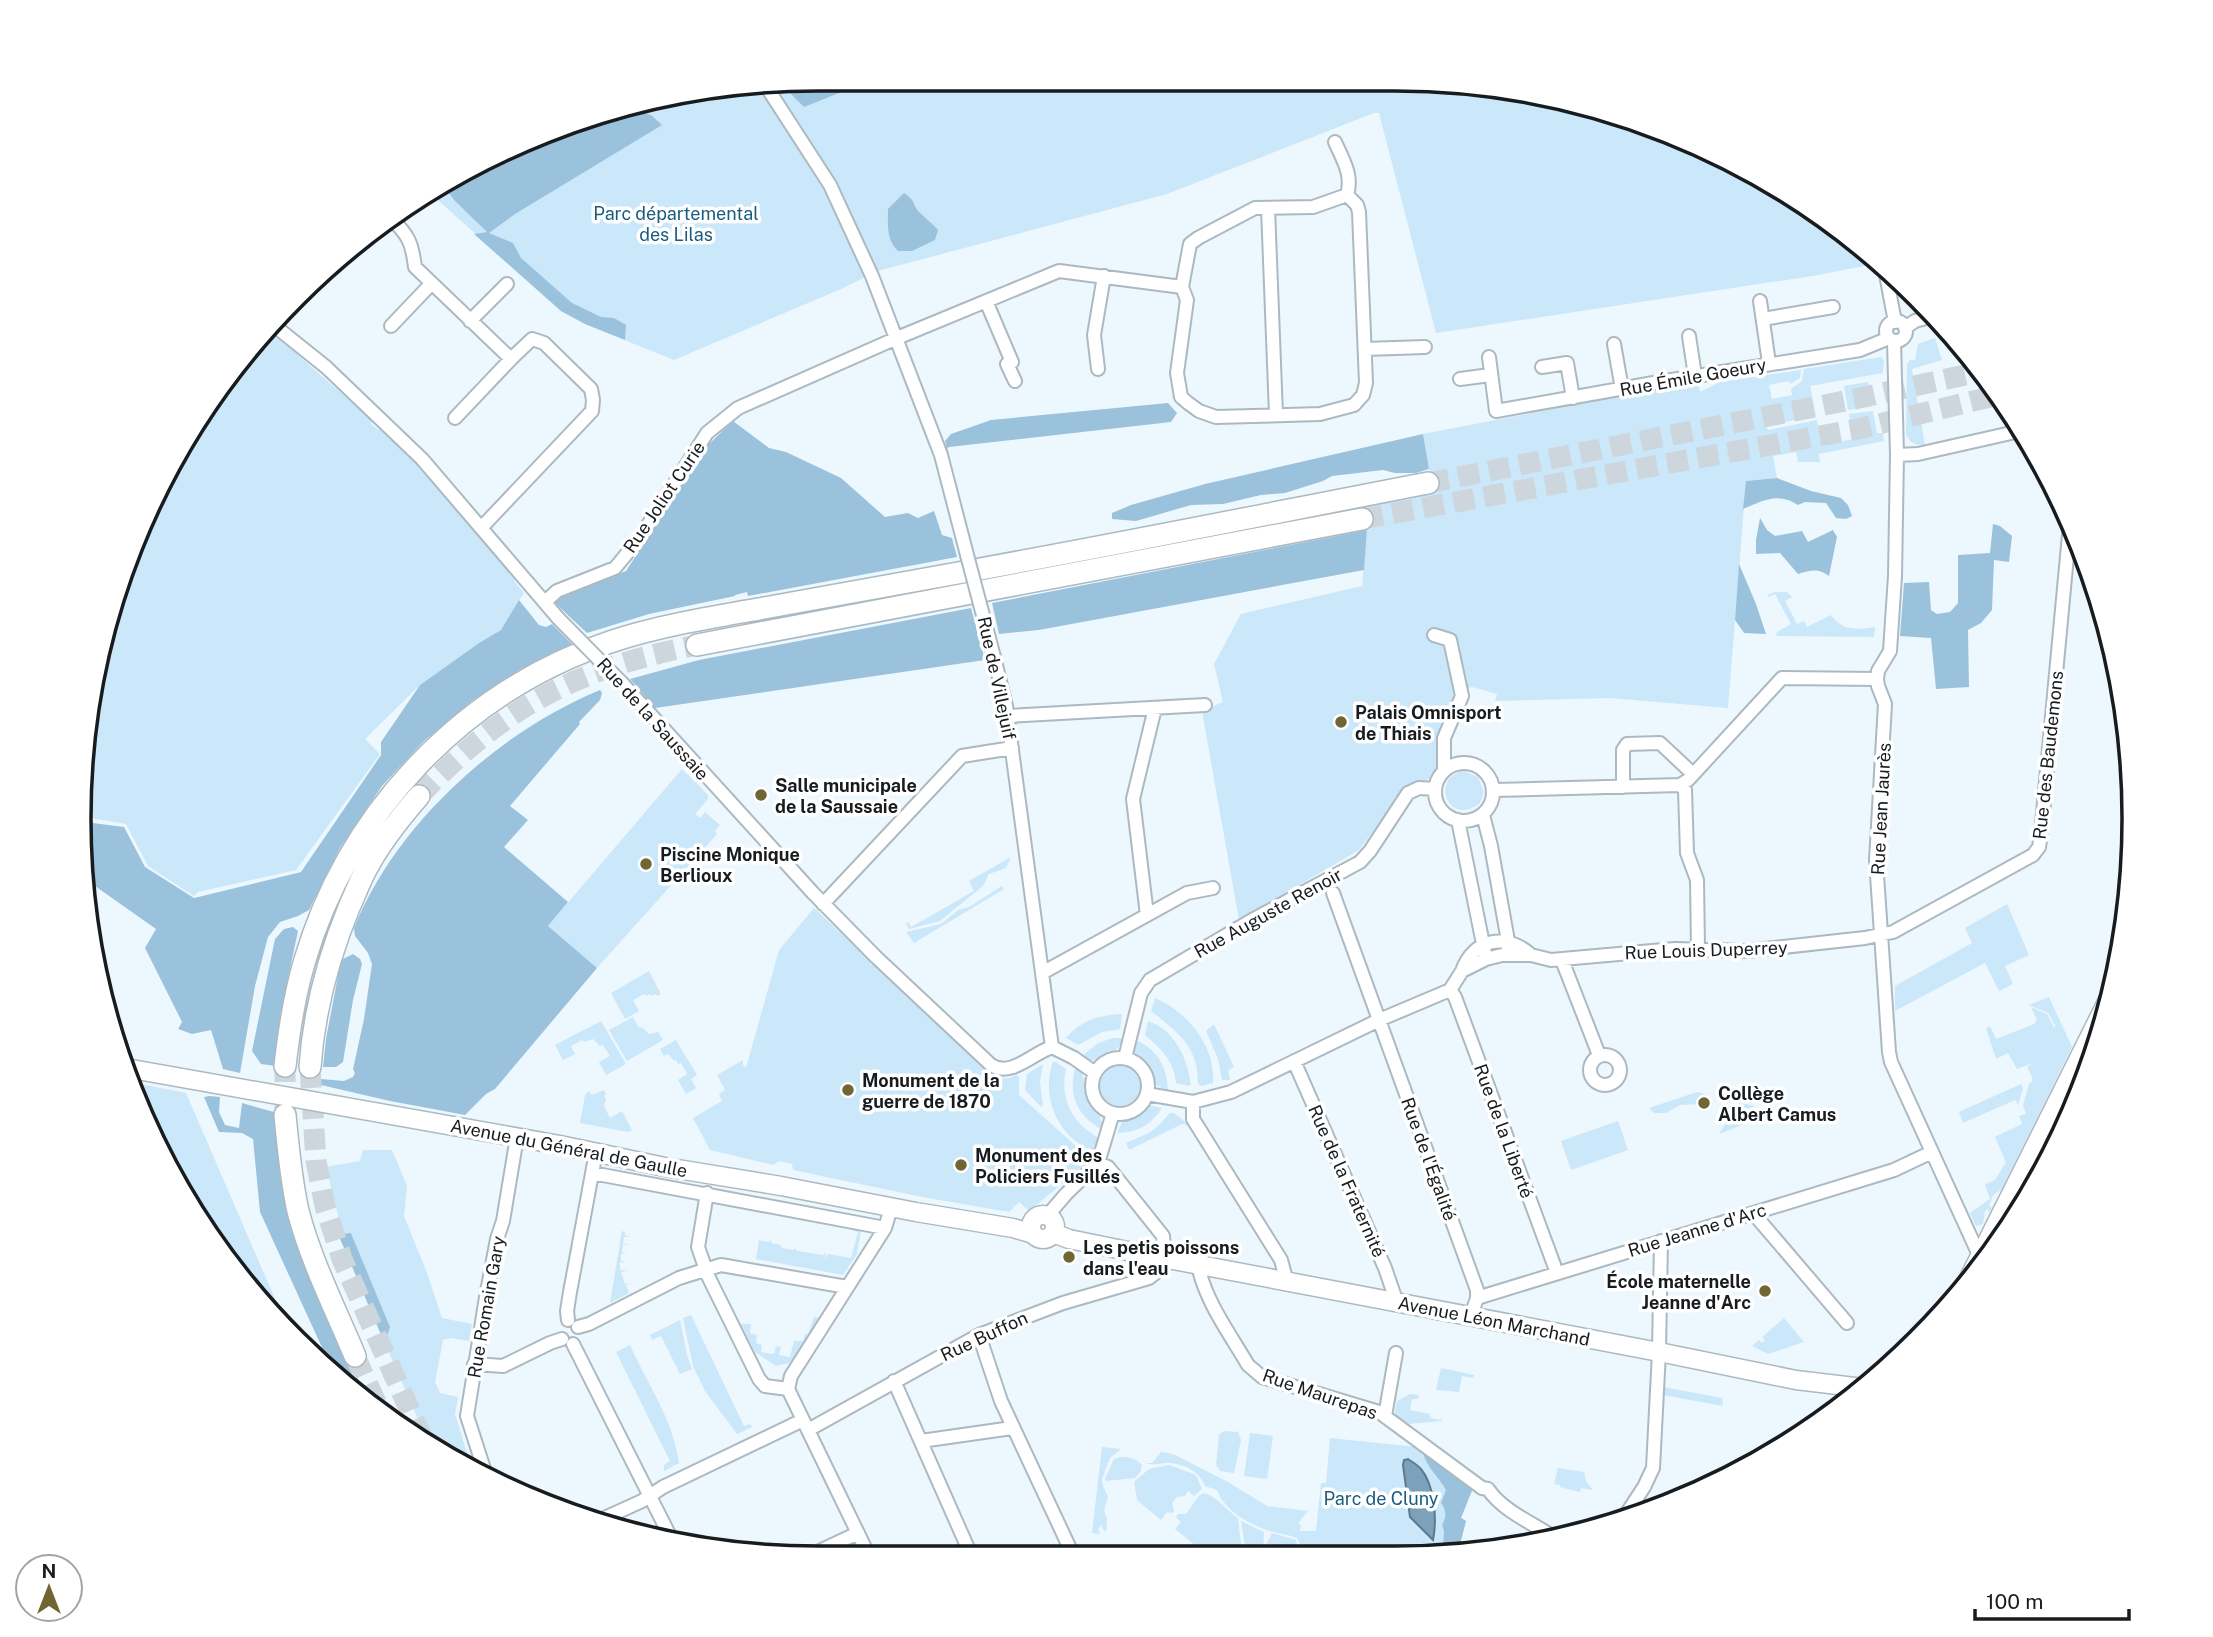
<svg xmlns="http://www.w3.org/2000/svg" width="2213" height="1637" viewBox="0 0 2213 1637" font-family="'Public Sans',sans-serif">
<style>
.green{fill:#cbe7fa}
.forest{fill:#9bc2dc}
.water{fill:#7ca2bb;stroke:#5e7a8c;stroke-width:2}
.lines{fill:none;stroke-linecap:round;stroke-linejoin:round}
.highway-tunnel{stroke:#cdd6dd;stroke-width:21;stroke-dasharray:21 10;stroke-linecap:butt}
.street-casing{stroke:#adb9c1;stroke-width:16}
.secondary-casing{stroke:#adb9c1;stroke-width:21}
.highway-casing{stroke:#adb9c1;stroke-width:24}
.street{stroke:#fff;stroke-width:12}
.secondary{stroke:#fff;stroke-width:18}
.highway{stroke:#fff;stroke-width:21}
.street-bridge-casing{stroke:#adb9c1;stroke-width:16;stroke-linecap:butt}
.street-bridge{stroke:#fff;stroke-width:12}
.poi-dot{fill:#706633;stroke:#fff;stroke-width:2.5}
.labels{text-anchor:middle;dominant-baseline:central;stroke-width:7;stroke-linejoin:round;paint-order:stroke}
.park-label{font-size:18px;fill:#1a5c7f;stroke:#fff}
.street-label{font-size:18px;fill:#181c1f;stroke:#fff}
.poi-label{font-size:18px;font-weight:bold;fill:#181c1f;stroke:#fff;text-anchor:start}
.rim{fill:none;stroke:#181c1f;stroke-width:3.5}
</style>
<rect width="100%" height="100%" fill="#edf7fe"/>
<path class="green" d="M818,79h577l191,25 92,31 127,68 61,47 4,15 -58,11 -376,57 -57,-220h-5l-207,81 -289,77 -37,18 -167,71 -89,-36 -24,-13 -132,-119 106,-57 92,-31z
M264,329l28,21 80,70 -1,4 6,5 13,4 36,42 26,25 63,79 -1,2 10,12 -23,37 -22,13 -59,42 -55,54 15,15 -84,116 -98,22 -4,4 -46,-30 -22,-42 -41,-7v-95l19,-95 51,-135z
M1935,338l7,22 -30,9 13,76c-9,0 -15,-1 -19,-11l1,-70 3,-4h5l3,-16z
M1881,357l3,3 -1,13 -73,13 6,30 -50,10 2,4 49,-10 5,26 31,-7 -4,-25 24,-3 4,22h6l1,8 -65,13 1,8h-22l-2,-10 -23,4 4,22 -31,3 -18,227 -119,-10 -114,3 2,-7 -25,-7 -13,4 -20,47 -1,10 2,8 -4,16 -10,9 -19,6 -22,33 -5,2 -21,28 -120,70 -37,-209 21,-9 -9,-38 27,-50 121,-28 5,-56 -6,-31 71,-12 -9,-53 188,-36 87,-14 2,8 20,-10 81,-12 -1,8 -10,6 -1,-3 -20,4 3,14 20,-4 -1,-6 11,-8 2,-12z
M1868,382l4,24 -24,4 -4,-24z
M1775,592h12l5,5 -7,4 12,23 7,-3 3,6 24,-12c12,16 25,15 44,12l-1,10 -98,-1 1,-4 14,-8 -16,-30 -8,4 2,-4z
M682,769l26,26v4l-13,15 5,4 5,-6 15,13 -5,6 2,3 -120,134 -49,-42z
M1464,771l14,6 6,15 -4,11c-30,25 -52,-25 -16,-32z
M1011,857l-5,11 -17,6 -6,12 -43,35 -31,8 -3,-6 2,-1 3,5 63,-36 -5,-10z
M1002,886l2,3 -90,54 -8,-11 35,-8 17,-14 11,-3z
M2007,904l22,51 -24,11 8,18 -14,7 -14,-28 -90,48v-25l77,-43 -7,-15z
M814,908l54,50 3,7h4l120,114 14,-1 7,-3 3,2v18l67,60 -1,10 -56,46 -10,-9 -10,10 -87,-15 -129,-27 -1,-6 -13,-3 -5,4 -64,-15 -17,-32 29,-17 -3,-7 6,-4 -8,-15 26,-15v5l3,3 33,-118z
M649,971l12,23 -4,2 -2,-2 -4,2 -1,-2 -4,2 -2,-2 -11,6 6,11 -14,8 -14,-26z
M2049,997l23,50 -71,143 -8,5 -4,11 3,2 -3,5 -1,-4 -3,2 -2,13 -7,2 -6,-13 20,-14 -5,-15 10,-4 11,-18 -11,-25 27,-13 -3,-8 7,-2 -3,-9 6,-21 3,-2v-5l-5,-10 6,-4 -16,6 -9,-16 -12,6 -10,-31 4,-2 6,13 38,-15 3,-4 -6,-13 16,7 7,13h2l-8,-14 -19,-8z
M1155,998c33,14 61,49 58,85l-11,3 -4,-2c0,-39 -20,-51 -47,-73z
M1122,1014l-2,15 -18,3 -24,13 -12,-7c15,-18 34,-23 56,-24z
M633,1017l6,11 3,-1 7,7 9,-2 5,8 -36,21 -18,-31z
M601,1021l25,43 -20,11 -7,-13 11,-6 -7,-11 -3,1 -7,-7 -9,3 -2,-2 -11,6 4,8 -12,6 -8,-15z
M1148,1021c27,9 39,37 43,63l-2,2 -13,-3c-2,-23 -15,-34 -31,-48z
M1214,1024l20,43 -6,3 2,10h-8l-4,-21 -12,-28z
M1113,1038h9c-1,14 -18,19 -31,23l-10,-4 17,-14z
M676,1040l21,35 -6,4 5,9 -10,6 -8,-14 9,-6 -6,-11 -3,1 -2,-4 -2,1 -6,-7 -4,2 -4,-7z
M1135,1040c23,9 32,27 33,51l-12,-6 -8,-19 -14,-14z
M1053,1062h3l10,7c-7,31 7,54 33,69l-5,14c-35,-14 -54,-54 -41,-90z
M1117,1063c17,0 32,15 23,33 -19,38 -72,-18 -23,-33z
M1043,1064l-3,18 3,23 -2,2 -16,-17 2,-16z
M1078,1068c11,13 3,19 10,32 5,13 17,16 14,30 -24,-14 -34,-34 -27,-61z
M130,1082l56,11 102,236 -56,-60 -97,-168z
M2021,1084l2,4 -5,17 -3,-5 -52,23 -4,-11z
M604,1090l2,4 -2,2 2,4 -2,6 6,12 12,-7 10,19 -4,2 -48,-9 5,-28 4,-4 3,4z
M1697,1092l8,2 -3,10 -22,1 -14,8h-12l-5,-5z
M1739,1102l15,4 4,7 -1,6 -38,15z
M1148,1105l14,3c-11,17 -25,25 -45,25l5,-11 17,-7z
M1170,1113h4l16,13 -8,-2 -53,26 -3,-7 23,-10 9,-7z
M1618,1121l10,29 -57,20 -10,-29z
M363,1150h29l15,36 -3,30 23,57 15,45 30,6 -3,17 -18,-3 -8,2 -8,42 5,11 18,4 -3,17 17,55 -23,-10 -19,-13 -45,-102 5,-17 -39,-94 -13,1 -1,-7 3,-4 -14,-56 34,-6z
M852,1228l9,2 -4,24 -14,21 -87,-16 3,-19 8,2 4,-2v3l10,2v3l13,2 1,-2 2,3 26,4 3,-2 -1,7 3,-6 23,4 7,-26 -7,-2z
M622,1231l3,1v3l6,2h-7l-1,7 7,1h-7l-1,8 6,1h-7v7l6,2 -7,-1v8h8l-7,2 4,12 7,-2 -6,3 3,8 -19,10z
M691,1315l53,111 6,-2 2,3 -15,7 -32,-43 -12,-25 -10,-48z
M814,1317l6,1 -27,41 -4,4 -13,3 -21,-14 -14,-28h10l-1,9 7,2 -1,8 6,2 -1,7 13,2 2,-8 5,1 -2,8 11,2 4,-16h9l2,-7h3z
M1784,1318l20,24 -36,12 -16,-8 7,-6 3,3 3,-3 -3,-3z
M680,1320l7,35 5,14 -12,5 -19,-38 -9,4 -2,-5z
M630,1345c18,40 43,74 49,118l-15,8v-6l6,-4 -54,-109z
M1441,1368l33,7 -1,3 -11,-2 -3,16 -23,-2z
M1663,1387l59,11 1,8 -60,-11z
M1410,1394l9,1 -1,4h-6l-2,11 20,4v4l11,2 2,-5 -1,6 -34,3 -14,-9 3,-14z
M1224,1431l14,1 3,8 -7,33 -14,-2 -4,-6 3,-30z
M1250,1433l23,3 -6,43 -23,-3z
M1330,1438l87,9 56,41 -12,30 5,3 -8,31 -160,1 2,-9 -3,-6c-11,-4 -23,-5 -33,-9 -19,-7 -40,-20 -47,-39l-12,-4c-5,-14 -22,-23 -37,-23 -8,0 -14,3 -22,0h6l9,-11 12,2 55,28 39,24 41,5 -10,12 3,2 -1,6h16l5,-48h5z
M1102,1447l19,2 -11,9 -8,21 1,7 5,11 -4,13 3,10 -1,11h-2l-3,-6 -3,5 3,4 -9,-1z
M1120,1457c10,0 16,1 22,8l-1,6 -6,7 -29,3 -1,-2 9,-20z
M1169,1465l27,10 6,14 -8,7 -6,-5 -3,5 -8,1 -5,6 2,8 -2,2 -5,-1 -6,8 -24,-20 -3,-18 15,-13z
M1558,1468l26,4 2,9 7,9 -12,-2 -1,4 -20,-5v-2l-6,-1z
M1203,1493c14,3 23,17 35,25l4,36h-53l6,-9 -20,-16 6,-7 -5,-5 2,-3h8c6,-7 9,-16 17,-21z
M1241,1521l23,11 -1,21h-17z
M1272,1533l24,7 1,5 -2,8h-29v-8z"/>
<path class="forest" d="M819,79h47l-12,8 -50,20 -23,-23z
M620,106l31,9 11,10 -147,89 -26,19 24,10 8,15 51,45 29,14 13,1 12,7 -1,15 -40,-16 -24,-13 -87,-77 13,-2 -33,-32 -11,-16 92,-49z
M904,193c13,9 8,11 15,19 6,6 13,11 19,18l-3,10 -23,11h-14c-12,-12 -10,-26 -10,-42z
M1168,403l9,10 -6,9 -222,25 -2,2 -2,-8 6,-7 40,-14z
M733,421l36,27 17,4 55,26 44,39 23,-4 10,5 16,-7 8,24 10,3 5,19 -209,39 -1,-4 -12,3v1l-86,18 -62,19 -32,-30v-4l71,-28 83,-127z
M1423,434l6,35 -13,4h-21l-12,-3 -51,6 -9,5 -38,12 -24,2 -38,9 -32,1 -55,16 -24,-2v-6l19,-8 74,-21z
M1777,478l34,13 30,7 7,7 4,11 -6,3 -10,-1 -10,-15 -21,-1 -7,3c-20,-13 -34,-5 -55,4l3,-28z
M1760,518l7,12 8,6 27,-5 6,11 25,-12 4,7 -8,39c-11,-8 -18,-6 -31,-2l-18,-21 -24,1v-14z
M1993,524l7,2 12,10 -3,26 -15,-2 -2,50 -11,13 -13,7 1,57 -33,2 -5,-51 -31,-2 4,-53 25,-1 2,28 6,4 13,-2 8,-9v-48l32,-2z
M1367,530l-3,40 -325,60 -40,4 -7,-31z
M1739,564l17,40 10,30 -22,-1 -9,-13z
M519,600l20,25 7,2 6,-3 20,20 -53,26 -46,30 -50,42 -41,44 -42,62 -31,62 -11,6 -18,6 -12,15 -13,49 -15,87 -17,-4 -12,-39 -19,4 -14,-5 4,-7 -37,-74 11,-19 -71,-50v-57l39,5 21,40 49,31 107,-26 80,-117v-13l39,-57 59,-42 22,-13z
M971,608l14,52 -330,48 -25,-29 69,-19z
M600,690l2,3 -2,7 -21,22 1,2 -70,82 18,14 -24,27 64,55 -20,24 49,42 -102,121 -9,5 -21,21 -75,-14 -69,-16v-6l23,2 9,-4 2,-4 -2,-4 11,-50 8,-55 -4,-11 -13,-17 -1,-8c42,-104 144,-196 246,-238z
M293,927l5,4 -18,85 -4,50 -15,-2 -9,-13 23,-112 9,-10z
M353,954l7,5 2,5 -9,36 -10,62 -7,5h-13l3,-28 15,-79z
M209,1096l11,1 -1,15 6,13 14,3 3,-25 32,9 8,62 20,76 65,150 -31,-22 -76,-166 -7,-73 -11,-6 -23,-1 -15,-35z
M351,1233l39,94 -5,17 -47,-110z
M1423,1452l50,36 -12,30 5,3 -8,31h-50l35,-2 1,-19 -2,-6c5,-8 4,-16 -1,-22l5,-13c-7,-13 -20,-23 -23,-38z"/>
<path class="water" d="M1408,1459c4,3 10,6 13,10 14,17 16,51 12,71l-23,-23 -7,-52 1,-5z"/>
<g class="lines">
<path class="highway-tunnel" d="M1428,483l427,-84 128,-28
M1362,519l496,-90 140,-34
M419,796c35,-36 72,-70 116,-95 50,-29 106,-45 162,-56
M310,1067l6,94 9,45 17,53 82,183
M285,1113v-47
M355,1356l24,53"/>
<g class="street-casing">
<path id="street" d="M766,86l64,99 42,91 69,179 26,100
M1335,142c8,18 18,33 12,53
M1347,195l10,10 2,7 7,171 -3,12 -9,10 -34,9 -104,3 -17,-6 -11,-8 -7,-6 -4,-24 10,-73 -5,-13 8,-43 8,-6 57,-30 58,-1z
M1268,208l8,207
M391,218c17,17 21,24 24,49l96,92 21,-20 12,4 47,46 2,11 -1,11 -111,117
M1884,264l11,58
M986,301l26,61 -5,2 8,17
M1760,301l9,62
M1763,319l70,-12
M470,321l37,-37
M1886 331a10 10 0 1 1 20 0a10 10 0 1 1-20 0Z
M271,323l55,44 96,92 136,159
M391,326l40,-42
M1905,328l10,-7 18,-5
M1689,336l6,40
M1894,341l3,114 -2,121 -5,75 -12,20 -1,8 1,7 7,18 -9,156 13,192 2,10 88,193
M1614,344l8,45
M1365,349l60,-2
M1489,357l7,54 163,-29 201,-32 29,-12
M1542,367l25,-4 6,35
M1098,369l-4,-34 10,-59
M1460,379l30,-4
M455,418l56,-59
M1897,455l21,-1 102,-23
M545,602l12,-11 58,-23 24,-29 68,-106 31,-25 159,-70 162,-67 123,16
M1434,635l16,5 12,56 -18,42v32
M994,657l12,49 46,341
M622,683l191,210 63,64 115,108c20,13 42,-12 61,-18
M1007,716l198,-11
M1435 792a29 29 0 1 1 58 0a29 29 0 1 1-58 0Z
M1680,785l5,5 2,63 10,27 1,69
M1623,787v-37l4,-6 33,-1 33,31
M1494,790l186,-5 8,-5 94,-102 95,1
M1483,815l8,31 17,95v7
M1458,820l27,134
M1333,893l144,397v8
M823,904l139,-148 50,-8
M1147,915l-14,-116 22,-91
M1531,955c-25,-23 -58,-16 -69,16l24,-12 16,-4h29l20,5 124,-11 72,2 118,-13 28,-6 140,-77 6,-8 2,-13 29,-310
M1562,960l37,95
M1042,973l145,-80 26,-5
M1450,990l5,7 102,276
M1052,1047l22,11 21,15
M1590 1070a15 15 0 1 1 30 0a15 15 0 1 1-30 0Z
M1092 1086a28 28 0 1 1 56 0a28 28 0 1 1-56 0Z
M1125,1058l16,-65 9,-13 104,-61 106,-57 10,-11 38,-58 11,-5 16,1
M1294,1061l91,207 12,35
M1147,1094l46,8 38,-10 148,-72 71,-30 12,-19
M1193,1102v17l88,141 6,22
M592,1173l293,55
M707,1193l-9,54 10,29 51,103 6,7 23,3
M1754,1214l93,109
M1048,1215l18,-21 32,-31 15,-50
M1198,1265c7,36 32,69 50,100l14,12 7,2 110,33 103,76 6,1c14,21 42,33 64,47
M1471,1316l6,-18 417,-128 38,-18
M568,1320l-1,-9 3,-19 26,-140
M578,1327l11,-3 90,-46 42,-13 126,22
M979,1335l22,66 72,154
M573,1344l99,196
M474,1364l29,2 47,-23 12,-4
M894,1381l77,174
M788,1389l3,-13 94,-148 6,-20
M788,1389l81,167
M1385,1416l11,-63
M808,1430l171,-95 84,-32 86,-25 9,-7 4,-8 2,-15 -1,-12 -55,-69 -10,-4
M921,1441l91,-13
M486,1475l-19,-59 19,-119 11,-58 6,-18 14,-84
M1625,1516l19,-29 9,-19 6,-116 2,-111
M598,1521l44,-20 21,-14 140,-67
M809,1556l49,-23"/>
</g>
<g class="secondary-casing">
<path id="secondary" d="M126,1068l434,77 105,22 116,19 135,26 97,16 20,6
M1031 1227a12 12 0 1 1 24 0a12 12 0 1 1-24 0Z
M1053,1233l16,6 78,16 512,97 137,28 67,8
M1965,1286l143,-286"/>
</g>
<g class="highway-casing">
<path id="highway" d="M697,645l665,-126
M285,1066c4,-35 9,-69 19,-103 44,-151 160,-273 309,-322 49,-16 101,-24 151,-33 65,-12 130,-23 194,-35 157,-28 314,-60 470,-90
M310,1067c4,-58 18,-109 40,-162 6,-13 11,-27 18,-39 14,-26 32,-48 51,-70
M285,1115c3,32 6,65 13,96 13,50 37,97 57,145"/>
</g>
<use href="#street" class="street"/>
<use href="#secondary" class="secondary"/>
<use href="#highway" class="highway"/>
<g class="street-bridge-casing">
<path id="street-bridge" d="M967,555l27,102
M558,618l64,65"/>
</g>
<use href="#street-bridge" class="street-bridge"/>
</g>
<g class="poi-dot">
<circle cx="1341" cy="722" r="7"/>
<circle cx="761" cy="795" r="7"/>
<circle cx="646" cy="864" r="7"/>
<circle cx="848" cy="1090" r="7"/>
<circle cx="1704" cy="1103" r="7"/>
<circle cx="961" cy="1165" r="7"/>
<circle cx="1069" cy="1257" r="7"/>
<circle cx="1765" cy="1291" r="7"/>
</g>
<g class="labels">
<g class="park-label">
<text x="676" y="213">Parc départemental<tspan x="676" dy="21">des Lilas</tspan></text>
<text x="1381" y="1498">Parc de Cluny</text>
</g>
<g class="street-label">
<text transform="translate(1693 377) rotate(-10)">Rue Émile Goeury</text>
<text transform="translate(664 497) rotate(-56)">Rue Joliot Curie</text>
<text transform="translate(997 678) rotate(78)">Rue de Villejuif</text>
<text transform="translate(653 719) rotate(48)">Rue de la Saussaie</text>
<text transform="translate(2048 755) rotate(-84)">Rue des Baudemons</text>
<text transform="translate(1881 809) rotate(-87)">Rue Jean Jaurès</text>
<text transform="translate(1268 913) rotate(-29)">Rue Auguste Renoir</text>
<text transform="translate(1706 950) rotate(-2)">Rue Louis Duperrey</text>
<text transform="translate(1504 1131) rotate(70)">Rue de la Liberté</text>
<text transform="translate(569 1148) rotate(11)">Avenue du Général de Gaulle</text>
<text transform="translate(1429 1159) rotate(70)">Rue de l'Égalité</text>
<text transform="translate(1347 1181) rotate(66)">Rue de la Fraternité</text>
<text transform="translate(1697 1230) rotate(-17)">Rue Jeanne d'Arc</text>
<text transform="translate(486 1307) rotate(-80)">Rue Romain Gary</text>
<text transform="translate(1494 1321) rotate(11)">Avenue Léon Marchand</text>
<text transform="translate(984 1336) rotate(-25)">Rue Buffon</text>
<text transform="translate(1320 1394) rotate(19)">Rue Maurepas</text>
</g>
<g class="poi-label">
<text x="1355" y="712">Palais Omnisport<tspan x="1355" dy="21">de Thiais</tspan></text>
<text x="775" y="785">Salle municipale<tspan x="775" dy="21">de la Saussaie</tspan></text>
<text x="660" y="854">Piscine Monique<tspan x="660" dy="21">Berlioux</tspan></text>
<text x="862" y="1080">Monument de la<tspan x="862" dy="21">guerre de 1870</tspan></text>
<text x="1718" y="1093">Collège<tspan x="1718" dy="21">Albert Camus</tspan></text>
<text x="975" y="1155">Monument des<tspan x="975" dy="21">Policiers Fusillés</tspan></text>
<text x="1083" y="1247">Les petis poissons<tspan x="1083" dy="21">dans l'eau</tspan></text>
<text x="1751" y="1281" text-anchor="end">École maternelle<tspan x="1751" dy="21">Jeanne d'Arc</tspan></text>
</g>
</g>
<path d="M0 0H2213V1637H0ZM818 91H1395A727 727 0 0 1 2122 818V819A727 727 0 0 1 1395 1546H818A727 727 0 0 1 91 819V818A727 727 0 0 1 818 91Z" fill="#fff" fill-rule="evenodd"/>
<path class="rim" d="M818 91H1395A727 727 0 0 1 2122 818V819A727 727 0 0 1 1395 1546H818A727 727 0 0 1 91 819V818A727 727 0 0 1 818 91Z"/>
<g transform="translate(49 1588)"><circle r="33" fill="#ffffff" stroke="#a3a4a5" stroke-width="2"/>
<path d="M0-5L12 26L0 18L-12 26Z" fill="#706633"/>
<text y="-10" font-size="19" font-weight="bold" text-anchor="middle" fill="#181c1f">N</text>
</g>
<path d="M1975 1609v10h154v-10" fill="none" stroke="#181c1f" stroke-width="3.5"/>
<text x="1986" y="1609" font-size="21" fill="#181c1f" stroke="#ffffff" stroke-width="5" paint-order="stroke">100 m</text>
</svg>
